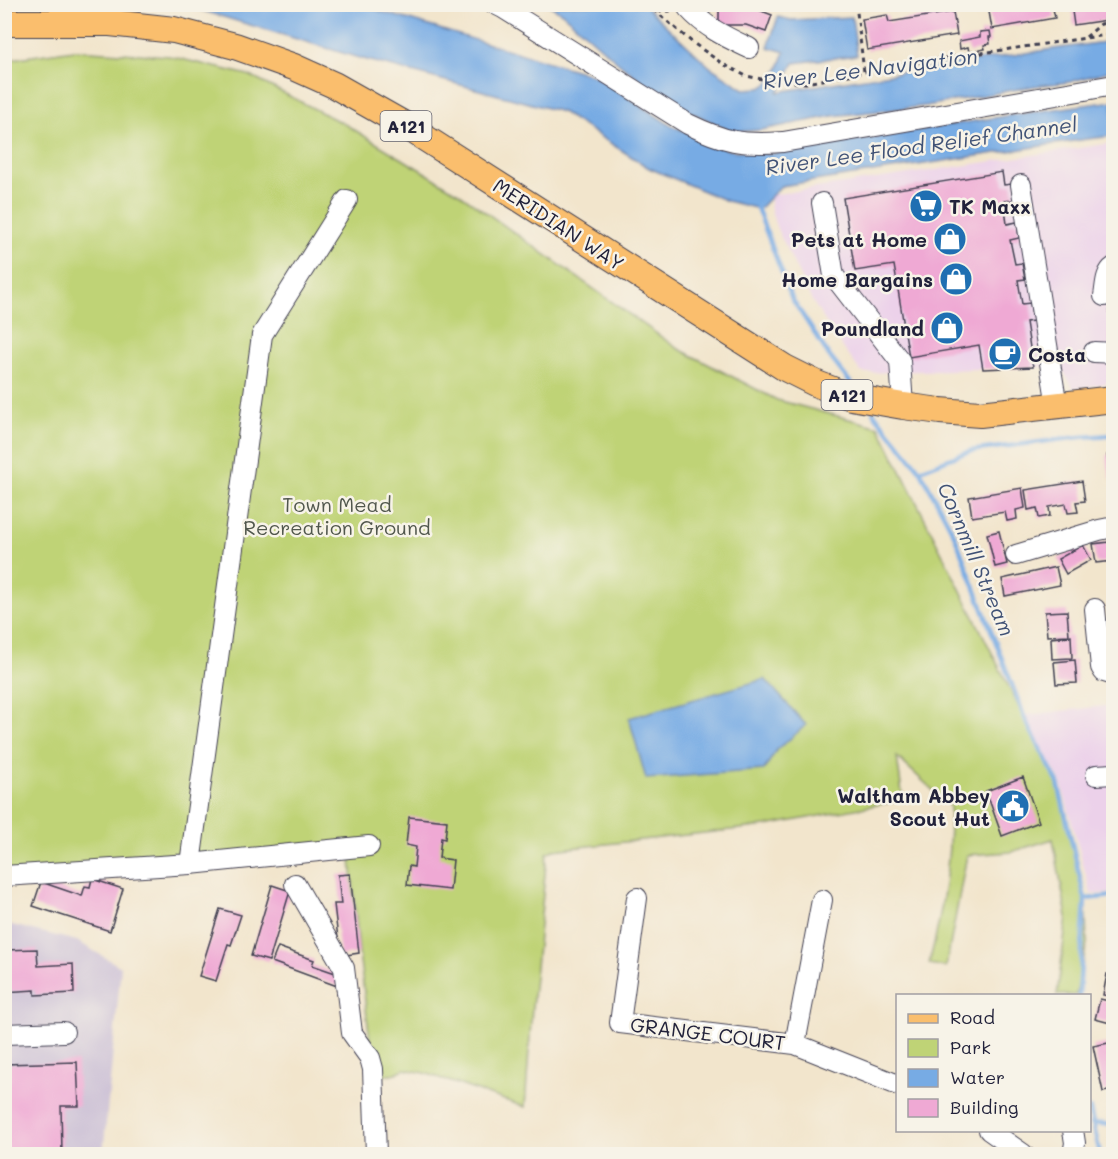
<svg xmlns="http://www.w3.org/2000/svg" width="1118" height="1159" viewBox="0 0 1118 1159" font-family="Mali,sans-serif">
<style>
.built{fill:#ecd1ea}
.industrial{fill:#cbbfd5}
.green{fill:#bfd376;stroke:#707a58;stroke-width:1.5}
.water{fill:#77abe4;stroke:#4c6690;stroke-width:1.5}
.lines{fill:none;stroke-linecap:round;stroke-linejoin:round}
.stream{stroke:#77abe4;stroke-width:4.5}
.building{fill:#efa9d4}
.minor-casing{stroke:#413f51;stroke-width:22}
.major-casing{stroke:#413f51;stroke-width:28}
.path{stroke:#413f51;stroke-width:3;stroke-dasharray:4.5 4.5;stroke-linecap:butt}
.minor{stroke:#fff;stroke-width:20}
.major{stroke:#fabe6d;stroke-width:26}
.labels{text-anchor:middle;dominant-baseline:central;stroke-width:5;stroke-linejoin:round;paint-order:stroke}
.shield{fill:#f7f3e8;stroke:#62616f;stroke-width:1.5}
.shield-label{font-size:18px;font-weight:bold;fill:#22223b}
.poi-label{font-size:20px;font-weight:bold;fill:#22223b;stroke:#f7f3e8;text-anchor:end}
.street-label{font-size:20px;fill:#22223b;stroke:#f7f3e8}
.park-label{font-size:20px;fill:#51574d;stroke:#f7f3e8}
.water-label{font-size:21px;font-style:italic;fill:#405276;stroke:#f7f3e8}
</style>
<rect width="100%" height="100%" fill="#f7f3e8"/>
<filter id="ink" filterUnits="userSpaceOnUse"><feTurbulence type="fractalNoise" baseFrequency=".0167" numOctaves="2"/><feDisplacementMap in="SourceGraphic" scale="12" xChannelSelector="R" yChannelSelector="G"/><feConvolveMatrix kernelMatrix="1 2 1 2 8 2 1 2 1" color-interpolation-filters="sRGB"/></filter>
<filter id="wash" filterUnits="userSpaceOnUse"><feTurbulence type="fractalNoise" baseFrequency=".008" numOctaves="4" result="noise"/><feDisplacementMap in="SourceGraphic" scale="24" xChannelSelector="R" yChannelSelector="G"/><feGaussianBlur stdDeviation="1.35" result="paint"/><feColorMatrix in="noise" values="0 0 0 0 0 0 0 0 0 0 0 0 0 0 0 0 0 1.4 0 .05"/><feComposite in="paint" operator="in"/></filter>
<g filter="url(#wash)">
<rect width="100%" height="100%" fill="#f2e5cc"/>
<path class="built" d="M1113,143v239l-39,7 -14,-23 -196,7 -3,-1 -23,-31 -27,-42 -34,-70 -5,-15 -2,-10 1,-9z
M1113,705v188l-22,1 -30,-112 -36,-67z"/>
<path class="industrial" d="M4,923l73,18 44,26 -18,187h-98z"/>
<path class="green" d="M74,50l95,6 79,19 100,51 109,66 220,156 100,52 102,27 147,294 32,62 27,116 2,44 -11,52h-19l10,-78 -14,-78 -42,13 -44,3 -21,112 -17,-3c13,-50 22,-106 21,-158l-53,-49 6,43 -137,26 -213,24 -6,3 -15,155 -7,99 -100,-34 -21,-4 -12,6h-11l-10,-27 -12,-95 -9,-105 -345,35v-823z"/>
<path class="water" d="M178,5h182l235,71 75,49 58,25 42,4 242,-39 101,-14v35l-26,3 -306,47 -22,23 -32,-8 -78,-33 -87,-56 -206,-55 -159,-48z
M549,5h95l66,62 34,22 17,-1 6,-4 11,-14 7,-18 -17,-5 10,-30 13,3 61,-3 5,38 -63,8 -16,29c112,-18 223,-37 335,-51v29l-43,12 -35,4 -109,20 -94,10 -71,14 -28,2 -66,-31 -48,-38 -57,-50z
M765,679l41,46 -30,26 -12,19 -118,9 -17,-61z"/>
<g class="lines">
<path class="stream" d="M756,205l36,94 38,58 23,29
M873,412l47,58 34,64 72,187 32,62 27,116 -6,97
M920,470l50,-19 110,-14 34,-2
M1085,899l29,-3
M1090,1109l10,45
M1092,1123l22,2"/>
</g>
<g id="blocks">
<path class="building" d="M995,4h57l3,14 -63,11 -4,-23z
M1071,4h43v15l-40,6z
M751,7l21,8 -6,17 -20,-7h-27v-17z
M953,12l4,23 -90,15 -5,-31 25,-4 2,7z
M990,31l1,6h-2l1,7 -6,1 1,4 -16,3 -1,-5 -8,2 -1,-8 21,-4v-5z
M1002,172l2,13 8,-1 3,16 -11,1 3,23 10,-2 2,16 -9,2 5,24 7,-1 3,16 -7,1 4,24 8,-1 3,18 -7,1 7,45 -50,2 -4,-24 -70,12 -15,-92 -39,6 -12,-73z
M1110,284h4v57h-5z
M1114,454v23l-4,1 -3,-23z
M1082,481l3,20 -9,1 2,10 -10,1 -2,-9 -17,3 1,9 -11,2 -2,-10 -9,2 -3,-20z
M1022,488l3,20 -9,2 1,9 -10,2 -2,-9 -33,5 -3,-20z
M999,531l8,33 -12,3 -8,-33z
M1108,538h6v23l-18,2 -3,-19 16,-2z
M1083,545l8,15 -25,14 -8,-15z
M1056,567l4,18 -55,11 -3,-17z
M1067,611l2,24 -22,1 -2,-24z
M1071,636l1,22 -20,1 -1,-21z
M1075,660l2,23 -21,1 -2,-22z
M1023,777l16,45 -37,14 -16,-45z
M409,817l38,4 -2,18 -4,-1 -2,20 14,2 -3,30 -43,-5 2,-19 5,1 2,-20 -10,-2z
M350,874l9,79 -19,3 -6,-52h7l-3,-29z
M92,879l31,10 -13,42 -77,-25 8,-24 41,14 3,-10 5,1z
M272,885l18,6 -21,70 -18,-5z
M220,909l21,6 -10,30 -3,-1 -12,37 -17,-5z
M278,947l36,13 -2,5 29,10 -4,11 -65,-24z
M37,949l1,17 35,-2 1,29 -39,2v-5l-31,2v-42z
M1107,974l7,2v21l-11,-2z
M1100,999l14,3v22l-19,-5z
M1114,1042v48l-11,2 -10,-46z
M77,1062l2,44h-18l1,48h-58v-90z"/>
</g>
</g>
<g filter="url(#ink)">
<use href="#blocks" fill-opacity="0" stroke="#413f51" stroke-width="1.5"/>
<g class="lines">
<g class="minor-casing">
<path id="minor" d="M495,4l8,4 185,116c37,18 54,21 95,18l331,-57
M703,4l-15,4c18,20 38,29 61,40
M1021,185l36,221
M822,203l12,73 66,85 3,45
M1104,296c2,-10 1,-23 10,-29
M1094,352l20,1
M1016,555l83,-25 15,-3
M1095,609l6,58 3,5 10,3
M1096,775l18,-1
M190,864l72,-529 85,-135
M4,876l186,-12 179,-18
M295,884l49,84 8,65 18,25 3,11 3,85
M637,898l-17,125 175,21 103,41
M4,1034l60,-2
M795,1044l27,-144
M989,1130l34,24
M1073,1130l2,13 -2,11"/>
</g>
<g class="major-casing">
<path id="major" d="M4,23h106l64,7 61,16 59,21 40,18 69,39 382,244 32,16 34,13 52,9 37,5 40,3 134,-15"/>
</g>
<path class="path" d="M647,4l46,39 30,21 23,12 21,4 39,3 106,-20 202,-29
M856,4l8,68
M657,11h14
M1086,37l15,-13 13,-2"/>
<use href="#minor" class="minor"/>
<use href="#major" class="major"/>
</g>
</g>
<defs>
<g id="supermarket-disc" transform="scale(1.725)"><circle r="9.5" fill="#1f6fb2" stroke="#f7f3e8"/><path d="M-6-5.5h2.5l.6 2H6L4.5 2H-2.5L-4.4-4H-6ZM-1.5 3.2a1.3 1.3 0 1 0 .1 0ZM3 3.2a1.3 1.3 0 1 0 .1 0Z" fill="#fff"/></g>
<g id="shop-disc" transform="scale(1.725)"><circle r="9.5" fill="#1f6fb2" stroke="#f7f3e8"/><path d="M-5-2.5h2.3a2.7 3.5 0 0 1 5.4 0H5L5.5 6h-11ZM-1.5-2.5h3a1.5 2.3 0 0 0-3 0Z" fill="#fff"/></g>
<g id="cafe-disc" transform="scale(1.725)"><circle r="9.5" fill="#1f6fb2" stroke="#f7f3e8"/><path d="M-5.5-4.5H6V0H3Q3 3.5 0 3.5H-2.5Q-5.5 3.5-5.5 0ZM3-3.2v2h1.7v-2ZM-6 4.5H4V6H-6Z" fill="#fff"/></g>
<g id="civic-disc" transform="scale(1.725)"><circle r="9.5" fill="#1f6fb2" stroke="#f7f3e8"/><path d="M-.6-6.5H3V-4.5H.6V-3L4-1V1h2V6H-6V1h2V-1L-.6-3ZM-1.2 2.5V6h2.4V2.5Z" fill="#fff"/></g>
</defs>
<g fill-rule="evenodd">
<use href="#supermarket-disc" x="926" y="206"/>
<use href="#shop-disc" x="950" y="239"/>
<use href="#shop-disc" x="956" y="279"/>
<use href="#shop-disc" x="947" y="328"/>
<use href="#cafe-disc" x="1005" y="354"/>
<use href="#civic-disc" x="1013" y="806"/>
</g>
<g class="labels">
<g class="shield">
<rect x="380.5" y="111" width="51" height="30" rx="4.5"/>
<rect x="821.5" y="380" width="51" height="30" rx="4.5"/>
</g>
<g class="shield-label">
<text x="406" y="126">A121</text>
<text x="847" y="395">A121</text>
</g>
<g class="poi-label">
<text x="949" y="206" text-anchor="start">TK Maxx</text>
<text x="927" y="239">Pets at Home</text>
<text x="933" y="279">Home Bargains</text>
<text x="924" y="328">Poundland</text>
<text x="1028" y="354" text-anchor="start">Costa</text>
<text x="990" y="795">Waltham Abbey<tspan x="990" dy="23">Scout Hut</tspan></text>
</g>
<g class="street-label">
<text transform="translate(559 224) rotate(33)">MERIDIAN WAY</text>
<text transform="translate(708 1033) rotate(7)">GRANGE COURT</text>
</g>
<g class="park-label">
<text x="337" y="504">Town Mead<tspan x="337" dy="23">Recreation Ground</tspan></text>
</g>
<g class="water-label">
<text transform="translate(870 68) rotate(-7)">River Lee Navigation</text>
<text transform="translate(921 145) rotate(-8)">River Lee Flood Relief Channel</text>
<text transform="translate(977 559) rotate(67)">Cornmill Stream</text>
</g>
</g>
<rect width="1118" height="1159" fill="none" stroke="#f7f3e8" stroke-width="24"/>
<rect x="896" y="994" width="195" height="138" fill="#f7f3e8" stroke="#a29fa3" stroke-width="1.5"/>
<rect x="908" y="1014" width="30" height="9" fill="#fabe6d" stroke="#a29fa3" stroke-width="1.5"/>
<text x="950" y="1024" font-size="18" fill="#22223b">Road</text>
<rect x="908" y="1039" width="30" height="18" fill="#bfd376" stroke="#a29fa3" stroke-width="1.5"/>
<text x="950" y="1054" font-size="18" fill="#22223b">Park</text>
<rect x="908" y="1069" width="30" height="18" fill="#77abe4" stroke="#a29fa3" stroke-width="1.5"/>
<text x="950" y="1084" font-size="18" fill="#22223b">Water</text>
<rect x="908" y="1099" width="30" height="18" fill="#efa9d4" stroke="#a29fa3" stroke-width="1.5"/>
<text x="950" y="1114" font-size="18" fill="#22223b">Building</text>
</svg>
